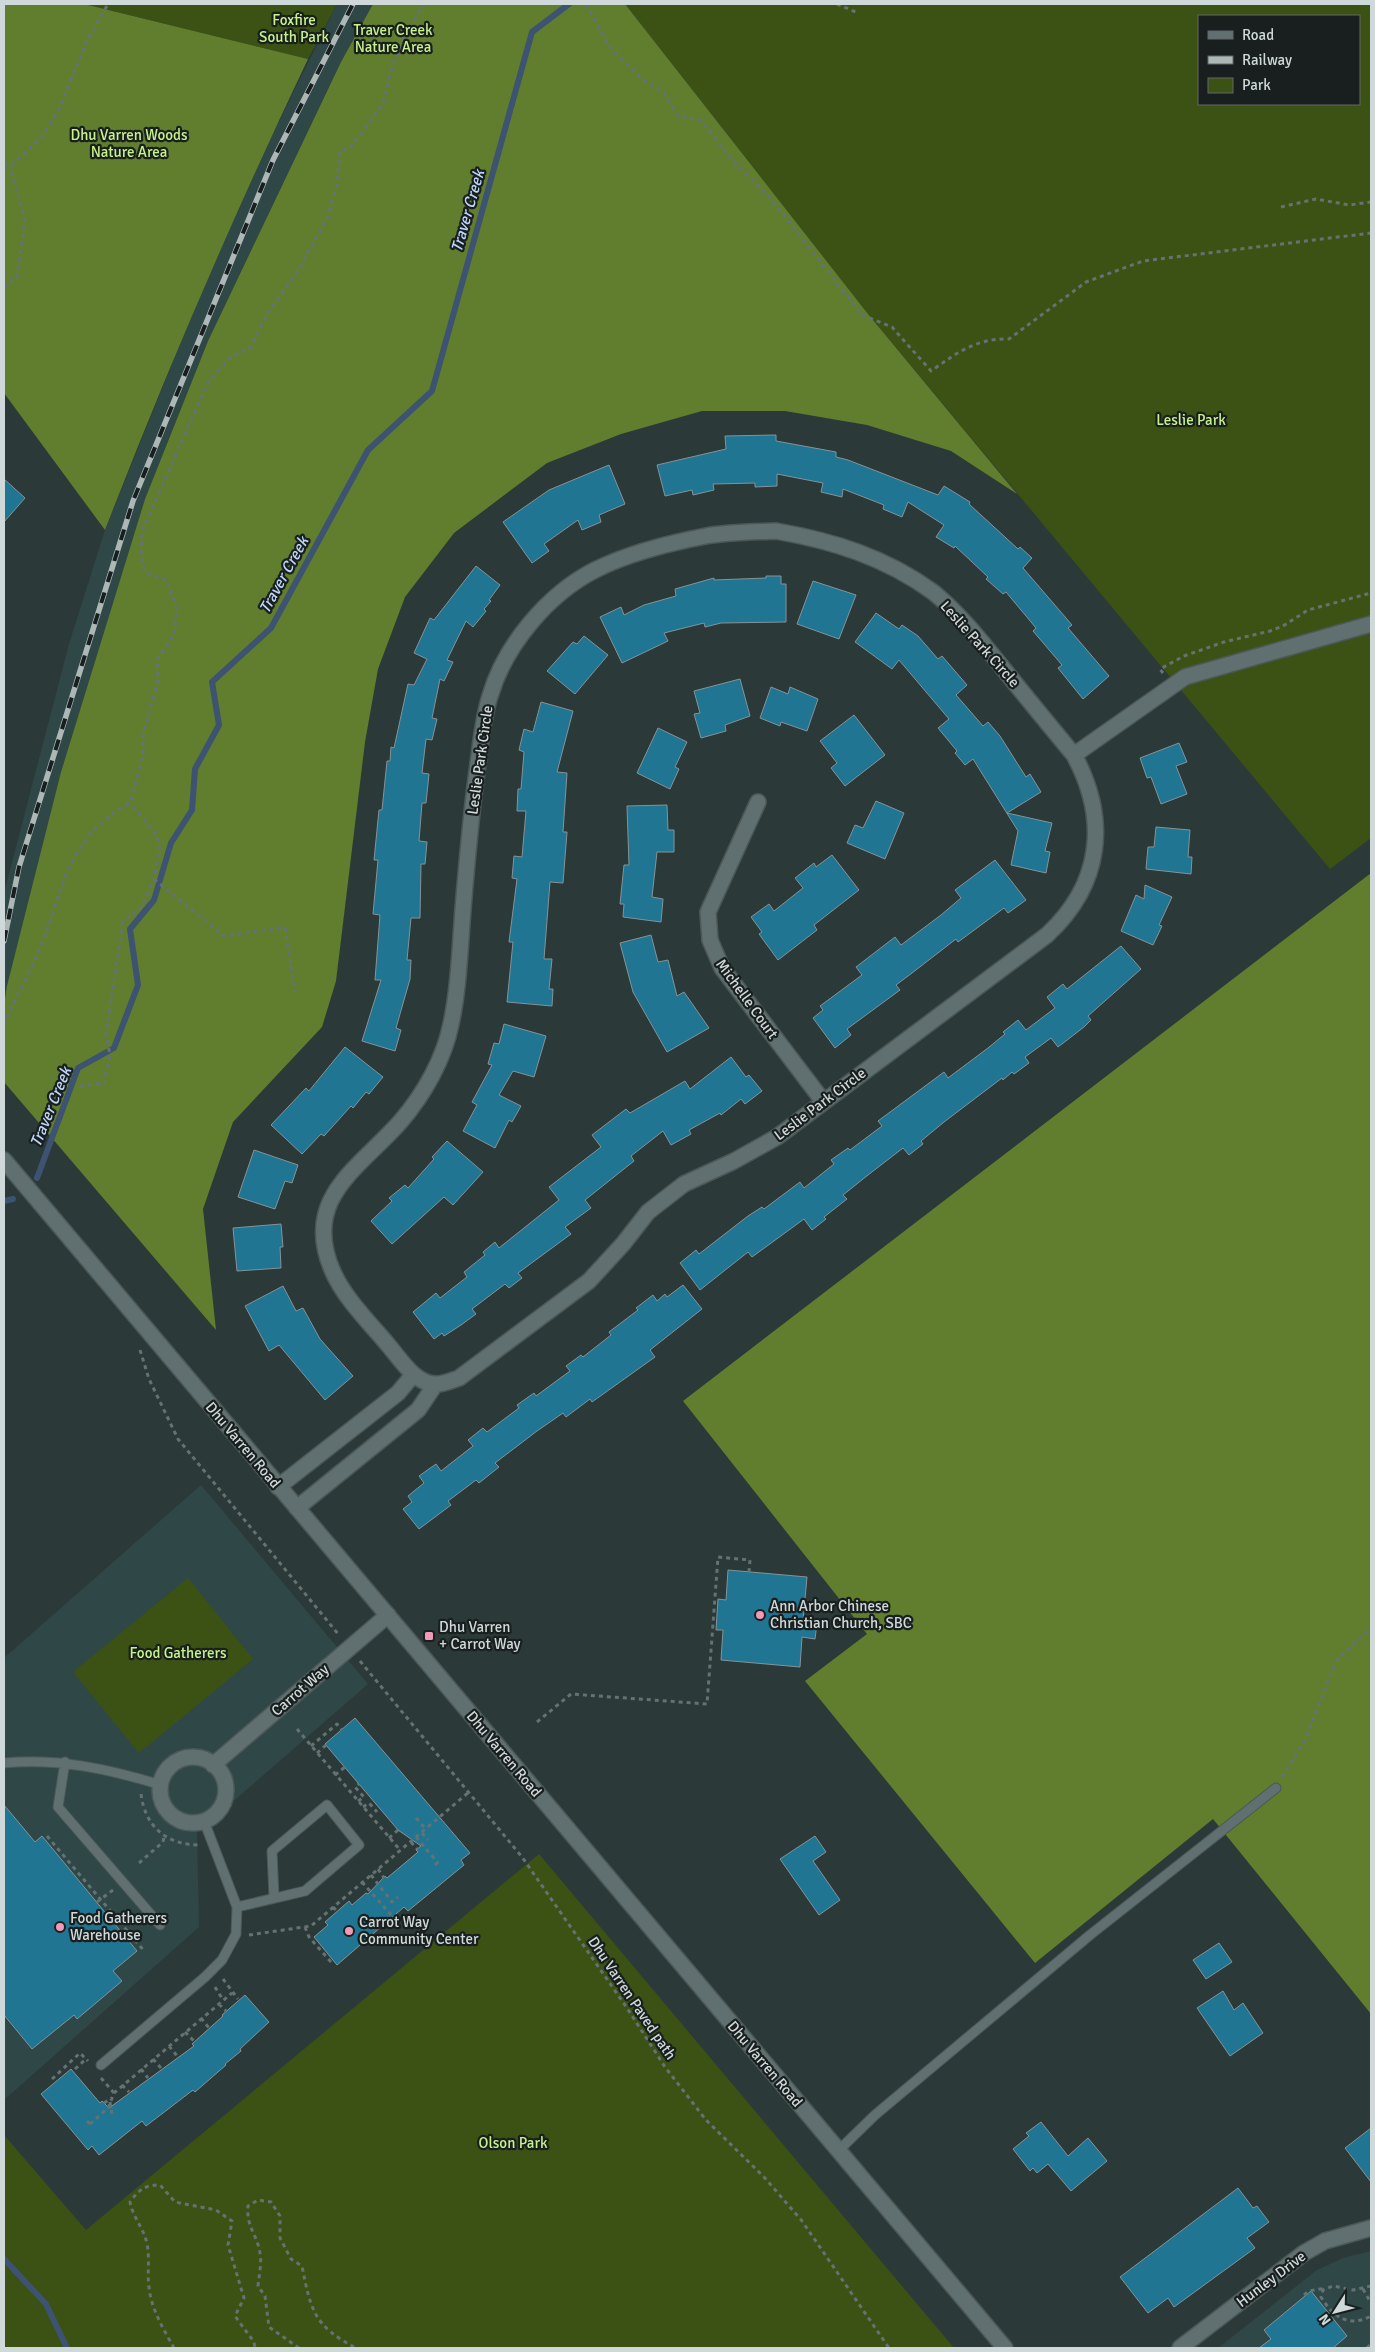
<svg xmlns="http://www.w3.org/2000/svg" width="1375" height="2352" viewBox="0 0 1375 2352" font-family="Signika,sans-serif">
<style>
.built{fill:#304747}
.green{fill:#3c5215;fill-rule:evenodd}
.forest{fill:#607e2e}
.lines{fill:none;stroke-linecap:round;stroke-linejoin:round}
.stream{stroke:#3e5271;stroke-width:6}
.building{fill:#1f7592;stroke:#859399}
.lane-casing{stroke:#4c5858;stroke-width:11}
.street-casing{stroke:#4c5858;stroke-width:18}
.secondary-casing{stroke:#4c5858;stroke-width:18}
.path{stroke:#657272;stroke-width:3;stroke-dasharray:4 4;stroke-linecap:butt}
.lane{stroke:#606f6f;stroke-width:9}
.street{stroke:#606f6f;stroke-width:15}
.secondary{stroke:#606f6f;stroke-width:15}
.rail-casing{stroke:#acb7b6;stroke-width:5.5}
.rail{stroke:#191f1f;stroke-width:4;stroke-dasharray:11;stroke-linecap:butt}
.poi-dot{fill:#f09ab7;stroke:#191f1f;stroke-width:2}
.labels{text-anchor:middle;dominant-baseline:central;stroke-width:4.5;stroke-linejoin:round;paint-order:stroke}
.park-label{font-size:15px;fill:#c7f388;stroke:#191f1f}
.street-label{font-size:15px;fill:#d0d9d9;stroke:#191f1f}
.poi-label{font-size:15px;fill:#d0d9d9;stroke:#191f1f;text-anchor:start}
.water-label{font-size:16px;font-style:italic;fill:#bed6fa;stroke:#191f1f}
</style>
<rect width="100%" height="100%" fill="#2b3a39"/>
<path class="built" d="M337,4h36l-32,58 -133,279 -63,158 -84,273 -57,232v-111l65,-249 36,-114 105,-260 39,-88z
M201,1485l167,199 -171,149 2,94 -195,173v-442z
M1371,2251v97h-153l99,-78 26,-12z"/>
<path class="green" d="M84,4h253l-29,55z
M625,4h746v834l-41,31 -462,-555zM1199,16h160v88h-160z
M188,1578l65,81 -114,94 -66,-81z
M539,1854l415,494h-950v-213l82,95z"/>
<path class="forest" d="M4,4h80l224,55c-74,155 -141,311 -203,471l-101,-137z
M373,4h252l243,310 149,180 -66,-43 -84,-26 -82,-14h-83l-81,23 -74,29 -93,70 -49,64 -27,72 -13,73 -29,239 -14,46 -89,95 -30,87 13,121 -212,-248v-78l3,-18 54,-214 84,-273 63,-158 133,-279z
M1371,873v1141l-158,-195 -178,144 -230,-282 62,-47 -184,-233z"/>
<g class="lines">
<path class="stream" d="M37,1178l41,-110 36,-20 24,-63 -8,-56 24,-29 17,-57 21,-33 3,-41 24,-44 -7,-43 59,-54 97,-178 64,-59 100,-359 37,-28
M4,1201l9,-2
M4,2259l42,45 21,44"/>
</g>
<path class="building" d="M776,435v6l60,11v5l12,3 90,35 6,-9 26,16 -1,2 49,45 2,-2 12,11 -9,10 49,57 -4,3 41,48 -26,23 -25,-31 4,-3 -29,-34 3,-3 -30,-36 -3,2 -17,-15 2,-2 -33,-31 -1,2 -18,-11 8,-12 -36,-23 -6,15 -19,-8 1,-4 -41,-16 -1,8 -21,-5 2,-9 -46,-9v12l-22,1v-4l-42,1 1,6 -21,5 -1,-5 -27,6 -8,-31 69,-16 -1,-13z
M609,465l16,39 -26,11 2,7 -19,8 -4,-10 -34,24 5,7 -17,12 -29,-41 46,-32z
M4,479l21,19 -21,24z
M476,566l24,19 -11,15 2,1 -7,8 2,2 -13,16 -7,-6 -19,39 6,2 -9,19 -4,-2 -8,39 5,1 -5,21 -6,-1 -4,34 7,1 -3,29h-4l-3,38 8,1 -2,22h-4l-1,54h-9l-4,42h4l-1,19 -14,49 5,2 -6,21 -33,-10 19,-61h-6l5,-65 -7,-1 5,-54h-4l5,-50h3l5,-49h3l1,-14 3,1 14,-64 6,1 13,-26 -13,-6 16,-35 4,2z
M766,576h15v8h5v38l-65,1 -16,4 -1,-4 -40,10 4,8 -46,22 -22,-46 21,-10 3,8 20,-10 32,-9 -1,-7 39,-11v2l52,-2z
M813,581l43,14 -17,44 -42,-15z
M876,613l23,16 3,-4 16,11 20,23 4,-3 25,29 -11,10 27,31 5,-4 12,14 26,41 4,-3 11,18 -34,21 45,10 -7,28 5,1 -4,21 -35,-8 7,-34 -45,-72 -8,6 -10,-12 2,-2 -19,-23 11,-9 -50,-59 -7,9 -37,-27z
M584,636l24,19 -33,39 -28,-23 26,-29 4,2z
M740,679l10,37 -25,9 1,6 -25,7 -7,-24 6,-1 -6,-22z
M771,687l17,7 2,-7 28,12 -11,32 -26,-9 -1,4 -20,-8z
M541,702l32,9 -16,61 10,1 -4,59h4l-4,51 -13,-1 -6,77h8l-3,30h4l-1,17 -45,-4 6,-60h-4l8,-63 -5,-1 2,-22 8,1 4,-46h-9l1,-22h3l3,-37 -5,-2 5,-21 9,3z
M854,715l31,40 -40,31 -14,-18 6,-5 -17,-22z
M658,728l29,14 -12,25 4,2 -9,20 -33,-16z
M1179,743l8,19 -11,4 11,28 -26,10 -10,-27 -4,1 -7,-20z
M876,801l28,12 -19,46 -38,-16 8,-18 8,3z
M667,805l1,25h6v22h-17l-5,45 11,2 -2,23 -38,-5 1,-13h-4l4,-39h5l-2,-59z
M1156,827l34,3 -2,27h4l-1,17 -45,-5 2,-22h6z
M832,855l27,35 -45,35 3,5 -39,30 -19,-26 3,-2 -11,-15 18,-13 5,7 29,-23 -8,-10 19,-15 2,4z
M995,860l31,40 -18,13 -4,-5 -46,34 -2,-3 -44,34 -16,12 4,5 -53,39 4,6 -16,13 -22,-30 10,-8 -3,-4 42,-31 -6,-8 39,-30 6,8 40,-30 20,-17 -6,-8z
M1145,885l27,12 -13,28 3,1 -9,19 -32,-14 15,-36 8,4z
M651,935l7,27 10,-2 9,36 7,-4 25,36 -42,24 -34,-60 -13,-49z
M1121,946l20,23 -53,47 3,4 -7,7 -26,20 -7,-9 -26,19 4,6 -15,11 -2,-2 -9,8 -1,-2 -58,44 -23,19 2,3 -14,11 -6,-7 -35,27 -25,20 4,4 -23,18 2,2 -14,11 -8,-11 -52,38 -4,-5 -48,38 -20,-27 16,-13 3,4 49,-38 14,-9 2,2 36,-27 4,6 30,-24 -3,-4 17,-12 2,2 32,-24 -4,-5 66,-49 4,6 40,-30 17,-14 -2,-2 15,-12 8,10 29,-22 -8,-11 16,-13 4,5z
M504,1024l42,12 -12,41 -21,-6 -14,24 22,11 -9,16 -3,-2 -14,28 -32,-17 14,-26 -5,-3 20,-37 -4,-1 6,-21 5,1z
M345,1047l38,30 -14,17 -3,-2 -13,16 -2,-2 -27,30 -3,-2 -19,20 -31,-29 35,-37 3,3z
M731,1057l15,20 3,-2 13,16 -17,13 -4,-5 -20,16 -1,-2 -31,17 2,4 -20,11 -8,-14 -32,25 3,5 -49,39 6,8 -26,19 6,7 -53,39 4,5 -13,10 -4,-4 -33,25 4,5 -15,11 -17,11 -2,-3 -8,6 -21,-27 23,-19 4,5 27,-21 -3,-5 21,-17 -2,-3 12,-10 4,6 60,-48 -10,-13 52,-40 -9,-12 34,-26 4,4 55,-32 5,8z
M447,1141l36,31 -30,33 -9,-8 -52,47 -21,-23 21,-20 -3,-3 16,-13 3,3 26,-29 -2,-2z
M254,1150l44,15 -6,18 -7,-2 -10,28 -37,-12z
M281,1224l2,23h-3l1,21 -44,3 -4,-43z
M683,1285l19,24 -52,41 5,7 -63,45 -2,-3 -24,18 -3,-4 -26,18 -42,32 4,4 -20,16 -3,-3 -28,21 3,4 -32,24 -16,-20 9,-7 -4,-6 16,-13 -5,-7 17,-12 5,7 32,-25 -5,-6 15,-12 4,4 32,-24 -2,-3 17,-12 2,3 34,-25 -4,-5 15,-11 2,2 28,-22 -2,-3 29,-22 -2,-2 17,-13 4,6 8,-7 2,3z
M283,1286l13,25 7,-3 17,31 33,37 -28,24 -46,-55 -10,6 -24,-45z
M728,1570l79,7 -4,44 14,2 -2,16 -13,-2 -2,30 -79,-7 2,-30h-7l2,-31 8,1z
M355,1718l115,135 -9,7 3,5 -56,46 -4,-4 -67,58 -23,-28 14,-12 -3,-3 24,-21 3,4 14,-12 2,1 17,-18 2,2 31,-26 -2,-2 5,-4 -23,-16 -73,-86z
M4,1805l31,37 7,-6 95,115 -24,20 9,10 -45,38 -3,-4 -42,34 -28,-34z
M815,1836l11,16 -13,9 27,39 -21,15 -39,-56z
M1219,1943l13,19 -26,17 -13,-19z
M1223,1991l11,19 9,-7 20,30 -33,23 -33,-48z
M245,1995l24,27 -29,27 1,2 -16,13 1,1 -31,27 -2,-2 -47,36 -4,-5 -43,34 -7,-9 -4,4 -47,-56 30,-25 29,34 2,-2 7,7 85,-62 -2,-2 31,-28 -1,-1z
M1041,2122l27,34 20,-18 19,23 -36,30 -23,-27 -11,9 -4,-5 -3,3 -17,-22 16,-13 -3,-3z
M1371,2128v54l-26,-34z
M1238,2188l15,20 4,-2 12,16 -22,16 8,10 -81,59 -6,-9 -20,15 -28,-36z
M1311,2291l36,45 -14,12h-74l12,-9 -7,-9z"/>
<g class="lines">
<g class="lane-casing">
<path id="lane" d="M65,1762l-7,45 102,118
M4,1763c54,-5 105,6 157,22
M237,1907l68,-16 54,-46 -32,-40 -55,46 2,46
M101,2065l104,-88 17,-17 14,-26 1,-27 -33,-86
M838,2151l37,-36 215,-180 186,-147"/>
</g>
<g class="street-casing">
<path id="street" d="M776,531c57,10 109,26 157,61 26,21 48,49 69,75 24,30 48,59 72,88 35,65 28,129 -27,180l-270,202 -43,24 -50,23 -36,28 -25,32 -34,37 -130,97c-6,2 -15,6 -22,6 -21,1 -36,-24 -48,-38 -19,-23 -44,-47 -56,-74 -33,-74 27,-104 68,-151 23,-27 43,-62 50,-97 8,-37 9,-77 12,-115 4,-48 8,-97 15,-145 3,-23 5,-46 12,-68 15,-51 58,-102 105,-126 34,-17 74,-27 111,-34 22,-4 47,-4 70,-5z
M1074,755l111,-78 186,-53
M758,802l-50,110 2,28 12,28 101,133
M278,1487l120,-94 15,-18
M297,1508l121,-98 17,-25
M160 1790a33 33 0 1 1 66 0a33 33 0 1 1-66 0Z
M213,1765l175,-150
M1180,2348l124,-95 21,-12 46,-13"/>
</g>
<g class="secondary-casing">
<path id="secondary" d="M4,1160l1001,1188"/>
</g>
<path class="path" d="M586,4l23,42 33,33 21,13 15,24 23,4 30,39 41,41 90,115 30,12 39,44c26,-18 45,-33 78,-32l77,-57 57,-21 228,-28
M837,4l21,9
M4,164l6,2 31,-28 17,-27 29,-70 21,-37
M1281,207l35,-8 33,6 22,-3
M4,287l13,-11 8,-56 -15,-54
M1163,673l-3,-4 24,-13 40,-14 46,-11 13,-5 25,-16 63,-17
M154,879l70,57 61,-9 10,65
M4,1025c10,-26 25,-50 36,-77 25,-61 25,-110 90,-145l13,-46v-23l15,-53 -1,-21 17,-26 3,-25 -10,-29c-6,-2 -15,-4 -20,-7 -8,-6 -6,-35 -4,-44l65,-147 22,-24 21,-11 15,-31 31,-44 17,-30 14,-26 9,-32 3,-33 11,-4 32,-43 7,-30 10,-27 23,-43
M80,1086l24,-3 6,-28 -4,-21 17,-112 18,-15 13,-28 6,-32 -4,-13 -26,-31
M140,1350l9,29 29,60 161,196
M360,1661l162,196 105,151 38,59 41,53 58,57 38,44 87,127
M537,1722l34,-28 136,10 11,-147 32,3 -1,12
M297,1729l103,121
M311,1746l26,-22 5,6
M317,1753l9,-8
M335,1775l10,-8
M1282,1777l23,-37 31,-79 35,-34
M141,1794c4,32 25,51 58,51
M358,1801l6,-4 -9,-10 4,-3
M363,1807l6,-4 8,9
M416,1818l10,11
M422,1833l6,7
M47,1836l98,116
M416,1837l22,26
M389,1838l9,-8
M411,1842l6,7
M139,1863l24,-21 1,-5
M435,1865l6,-5
M378,1869l6,9
M371,1875l21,27 6,-5
M362,1882l30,34 -3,3
M97,1902l16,-12
M333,1907l4,4
M305,1927l4,10 22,25
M249,1935l62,-9 158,-134
M223,1979l15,20
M215,1987l8,13
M219,2004l7,7
M201,2018l8,10
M185,2032l10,10
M169,2046l9,11
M153,2059l8,9
M75,2069l11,-10 2,2
M141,2069l7,9
M101,2078l13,15
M52,2079l28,-26 6,6
M122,2085l7,7
M110,2102l2,12
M104,2103l8,-5
M87,2121l5,6
M90,2124l18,-16 6,-15 118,-100
M1371,2286l-18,4 -20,-4 -10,4 -2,7c12,20 28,31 50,19
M1363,2289l8,14
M1304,2295l5,-4 17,-3
M174,2348c-10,-18 -23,-39 -25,-61 -2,-14 1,-28 -2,-43 -3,-16 -14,-26 -17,-42 9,-12 14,-17 30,-17l15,17 41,8 16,11 -4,24 16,53 -9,18 19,26 1,6
M299,2348l-30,-21 -4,-31 -7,-10c1,-11 4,-23 2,-33 -3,-19 -14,-26 -12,-47l10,-6 13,2 9,14v22l11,21 11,7c9,45 12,60 54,82
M1367,2348l4,-4"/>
<use href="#lane" class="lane"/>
<use href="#street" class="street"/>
<use href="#secondary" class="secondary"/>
<g class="rail-casing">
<path id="rail" d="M4,941l15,-74 114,-366 140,-341 80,-156"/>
</g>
<use href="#rail" class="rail"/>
</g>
<g class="poi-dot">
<circle cx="760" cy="1615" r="5"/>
<rect x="424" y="1631" width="10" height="10" rx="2.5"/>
<circle cx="60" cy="1927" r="5"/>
<circle cx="349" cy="1931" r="5"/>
</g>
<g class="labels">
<g class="park-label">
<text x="294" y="20">Foxfire<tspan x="294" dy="17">South Park</tspan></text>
<text x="393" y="30">Traver Creek<tspan x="393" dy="17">Nature Area</tspan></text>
<text x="129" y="135">Dhu Varren Woods<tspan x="129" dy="17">Nature Area</tspan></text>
<text x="1191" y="420">Leslie Park</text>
<text x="178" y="1653">Food Gatherers</text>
<text x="513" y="2143">Olson Park</text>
</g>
<g class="street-label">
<text transform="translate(980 644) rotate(48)">Leslie Park Circle</text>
<text transform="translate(480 760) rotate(-82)">Leslie Park Circle</text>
<text transform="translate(747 999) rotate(54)">Michelle Court</text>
<text transform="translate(820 1104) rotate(-37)">Leslie Park Circle</text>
<text transform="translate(243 1445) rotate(50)">Dhu Varren Road</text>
<text transform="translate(300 1690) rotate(-41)">Carrot Way</text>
<text transform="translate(504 1754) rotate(50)">Dhu Varren Road</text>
<text transform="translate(632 1998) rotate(56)">Dhu Varren Paved path</text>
<text transform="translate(765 2064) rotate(50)">Dhu Varren Road</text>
<text transform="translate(1271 2279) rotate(-37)">Hunley Drive</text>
</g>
<g class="poi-label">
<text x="770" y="1606">Ann Arbor Chinese<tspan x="770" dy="17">Christian Church, SBC</tspan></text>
<text x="439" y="1627">Dhu Varren<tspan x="439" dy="17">+ Carrot Way</tspan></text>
<text x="70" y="1918">Food Gatherers<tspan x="70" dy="17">Warehouse</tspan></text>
<text x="359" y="1922">Carrot Way<tspan x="359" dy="17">Community Center</tspan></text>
</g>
<g class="water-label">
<text transform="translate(468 211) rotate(-74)">Traver Creek</text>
<text transform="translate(284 575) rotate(-61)">Traver Creek</text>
<text transform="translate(51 1107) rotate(-68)">Traver Creek</text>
</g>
</g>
<rect width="1375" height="2352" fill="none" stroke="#d0d9d9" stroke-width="10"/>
<rect x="1198" y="15" width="162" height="90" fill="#191f1f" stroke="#626969"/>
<rect x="1208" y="31" width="25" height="8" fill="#606f6f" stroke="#626969"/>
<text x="1242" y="40" font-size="15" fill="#d0d9d9">Road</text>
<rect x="1208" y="56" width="25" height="8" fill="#acb7b6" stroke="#626969"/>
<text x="1242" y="65" font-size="15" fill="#d0d9d9">Railway</text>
<rect x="1208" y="78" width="25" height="15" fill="#3c5215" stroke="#626969"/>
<text x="1242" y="90" font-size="15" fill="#d0d9d9">Park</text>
<g transform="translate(1335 2312) rotate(234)" stroke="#191f1f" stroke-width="4" paint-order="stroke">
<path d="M0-4L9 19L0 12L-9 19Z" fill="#d0d9d9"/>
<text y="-8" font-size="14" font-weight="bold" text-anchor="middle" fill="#d0d9d9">N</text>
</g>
</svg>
